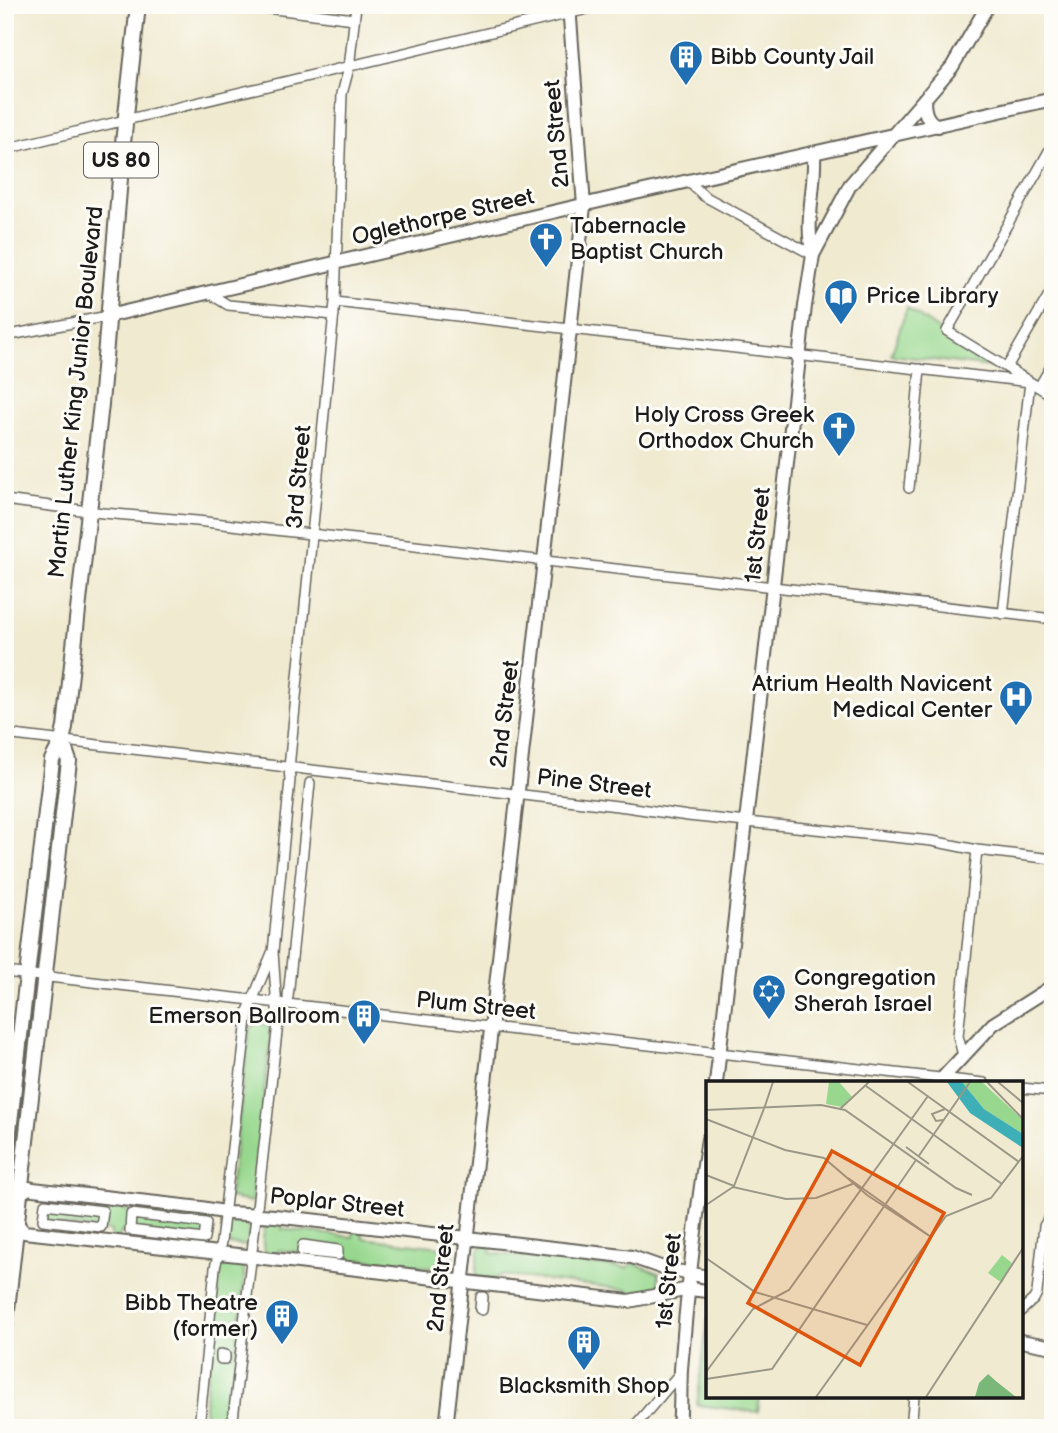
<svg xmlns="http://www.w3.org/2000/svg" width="1058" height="1433" viewBox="0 0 1058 1433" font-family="'Balsamiq Sans',sans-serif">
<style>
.green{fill:#97d88e;stroke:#5a7a55;stroke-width:2}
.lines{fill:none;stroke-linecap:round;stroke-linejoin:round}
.street-casing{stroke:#66645b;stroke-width:12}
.secondary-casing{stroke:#66645b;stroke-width:16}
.primary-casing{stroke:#66645b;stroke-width:18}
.street{stroke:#fff;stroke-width:9}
.secondary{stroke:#fff;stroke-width:12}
.primary{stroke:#fff;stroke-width:14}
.labels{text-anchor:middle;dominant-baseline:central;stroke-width:6;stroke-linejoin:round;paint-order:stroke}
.shield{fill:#fdfcf7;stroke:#605f5e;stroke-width:2}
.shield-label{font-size:21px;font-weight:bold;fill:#1c1c1c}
.poi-label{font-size:23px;fill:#1c1c1c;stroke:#fdfcf7;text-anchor:start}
.street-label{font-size:23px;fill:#1c1c1c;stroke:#fdfcf7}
.inset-road{fill:none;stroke:#9b9888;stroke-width:2}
.view{fill:#de560d;fill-opacity:0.15;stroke:#de560d;stroke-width:3.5}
.inset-edge{fill:none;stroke:#1c1c1c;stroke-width:3.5}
</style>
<rect width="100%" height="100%" fill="#fdfcf7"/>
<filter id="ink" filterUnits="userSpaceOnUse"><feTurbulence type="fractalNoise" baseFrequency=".0143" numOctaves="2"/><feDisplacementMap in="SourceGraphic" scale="14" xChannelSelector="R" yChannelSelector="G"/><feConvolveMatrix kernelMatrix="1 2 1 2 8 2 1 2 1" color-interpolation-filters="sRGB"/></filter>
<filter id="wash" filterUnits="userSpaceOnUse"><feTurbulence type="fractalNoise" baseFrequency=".00686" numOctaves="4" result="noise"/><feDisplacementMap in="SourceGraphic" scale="28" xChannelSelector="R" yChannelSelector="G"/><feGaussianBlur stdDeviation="1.57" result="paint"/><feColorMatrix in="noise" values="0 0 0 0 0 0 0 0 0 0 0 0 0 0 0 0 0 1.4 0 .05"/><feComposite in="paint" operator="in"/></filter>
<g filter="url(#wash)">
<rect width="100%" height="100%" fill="#f0ead0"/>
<path class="green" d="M907,308l85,59 -101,-12z
M258,1022l10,3 3,11 -8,69 1,13 -12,84 -23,-4 21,-170z
M46,1202l67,7 1,-6 10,1 -1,6 72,9 1,-6 14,3 -1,27 -1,3 -16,-1 1,-6 -72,-7 -2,6 -8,-1v-6l-67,-8z
M268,1222h15l-1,7 71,8 1,-6 9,1v6l78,9 3,-6 10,1 -2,31 -1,2 -12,-2v-5l-79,-9 -1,7 -9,-2 1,-6 -72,-8 -2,5 -12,-2c-4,-8 -2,-24 3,-31z
M247,1223l2,3 -1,20 -23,-2 1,-20z
M484,1245l8,2 -1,6 136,15 6,-5 26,10 -1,17 -31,5 3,-5 -129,-15 -8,5 -15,-2 -2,-5 3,-24z
M223,1262l21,3v19l-14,126 -6,18h-18l-2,-22 17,-143z
M708,1318v78h52l-2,16 -61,-7z"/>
</g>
<g filter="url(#ink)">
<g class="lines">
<g class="street-casing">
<path id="street" d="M243,5l111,14
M1053,144l-106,187 106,65
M5,149l599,-144
M688,181l16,15 109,59
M207,292l21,13 106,10
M335,302l695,80
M5,336l103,-20
M1007,367l46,-79
M1039,387l14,-24
M909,488l11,-119
M5,500l98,13 94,8 856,98
M1003,614l27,-232
M5,734l621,73 62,9 244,25 45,9 76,9
M5,972l979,111
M288,997l22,-214
M963,1055l-5,-19 19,-186
M1021,1088l32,3
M45,1204l58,7 -2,16 -58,-7z
M131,1214l75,9 -2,16 -74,-9z
M303,1245l35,5v5l-36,-4z
M481,1297h2l-1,13 -2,-1z
M1021,1311l13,-12 3,-6 7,-67 9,-15
M221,1354l4,1v4h-4z
M199,1428l16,-160 6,-26 27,-231 24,-58
M232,1428l46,-405 -5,-71 17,-172 -1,-12 46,-466 7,-208 7,-26 7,-63
M633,1428l48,-56
M911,1428l3,-32"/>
</g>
<g class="secondary-casing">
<path id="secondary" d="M924,99c0,12 2,22 14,27
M813,255c-9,-33 3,-68 1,-102
M108,316l496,-116 449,-101
M716,1083l89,-777 8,-51 37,-70 102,-118 36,-62
M938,1083l55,-59 60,-38
M5,1202l24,-14 4,1 168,19 28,5 46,3 357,41 34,12 42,8
M5,1209l19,23 223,24 382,45 60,-12 19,2
M1021,1341l32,6
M446,1428l138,-1222 -15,-201
M679,1428c2,-20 1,-39 2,-59 6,-77 15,-154 27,-230"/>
</g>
<g class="primary-casing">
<path id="primary" d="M5,1165l47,-405 10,-19 3,-14 36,-323 22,-261 15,-138
M5,1327l64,-566 -7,-20"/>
</g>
<use href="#street" class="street"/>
<use href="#secondary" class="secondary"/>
<use href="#primary" class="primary"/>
</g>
</g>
<defs>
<g id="building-pin" transform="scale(1.75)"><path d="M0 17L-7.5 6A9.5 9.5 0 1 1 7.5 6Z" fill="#1f6fb2" stroke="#fdfcf7"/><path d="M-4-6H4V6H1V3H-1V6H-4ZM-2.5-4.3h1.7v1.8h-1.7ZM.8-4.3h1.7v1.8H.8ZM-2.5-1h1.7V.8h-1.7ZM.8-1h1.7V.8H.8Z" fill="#fff"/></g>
<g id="church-pin" transform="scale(1.75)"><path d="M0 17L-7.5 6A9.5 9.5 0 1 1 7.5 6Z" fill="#1f6fb2" stroke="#fdfcf7"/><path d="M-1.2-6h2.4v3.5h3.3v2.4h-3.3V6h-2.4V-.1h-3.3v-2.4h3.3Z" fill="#fff"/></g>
<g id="library-pin" transform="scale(1.75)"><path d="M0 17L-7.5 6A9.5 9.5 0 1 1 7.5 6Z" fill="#1f6fb2" stroke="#fdfcf7"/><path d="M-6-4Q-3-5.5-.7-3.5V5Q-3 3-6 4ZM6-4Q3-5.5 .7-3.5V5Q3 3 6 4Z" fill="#fff"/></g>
<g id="hospital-pin" transform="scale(1.75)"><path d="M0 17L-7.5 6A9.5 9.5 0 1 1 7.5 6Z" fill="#1f6fb2" stroke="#fdfcf7"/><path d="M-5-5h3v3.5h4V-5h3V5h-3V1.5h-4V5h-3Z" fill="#fff"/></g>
<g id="synagogue-pin" transform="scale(1.75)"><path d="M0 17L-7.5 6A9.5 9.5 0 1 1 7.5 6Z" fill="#1f6fb2" stroke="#fdfcf7"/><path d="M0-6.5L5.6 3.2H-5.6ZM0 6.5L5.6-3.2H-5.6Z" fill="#fff"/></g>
</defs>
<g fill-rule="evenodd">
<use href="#building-pin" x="686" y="57"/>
<use href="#church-pin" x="546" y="239"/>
<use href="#library-pin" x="841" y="296"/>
<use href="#church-pin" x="839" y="428"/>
<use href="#hospital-pin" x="1016" y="697"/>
<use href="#synagogue-pin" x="769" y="991"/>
<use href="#building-pin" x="364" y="1016"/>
<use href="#building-pin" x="282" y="1316"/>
<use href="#building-pin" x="584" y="1342"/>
</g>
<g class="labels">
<rect class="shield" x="84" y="142.5" width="74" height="35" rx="5"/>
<g class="shield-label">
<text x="121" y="160">US 80</text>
</g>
<g class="poi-label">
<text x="710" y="57">Bibb County Jail</text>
<text x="570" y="226">Tabernacle<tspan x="570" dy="26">Baptist Church</tspan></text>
<text x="866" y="296">Price Library</text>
<text x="814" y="415" text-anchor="end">Holy Cross Greek<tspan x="814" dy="26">Orthodox Church</tspan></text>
<text x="992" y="684" text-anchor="end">Atrium Health Navicent<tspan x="992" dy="26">Medical Center</tspan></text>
<text x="794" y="978">Congregation<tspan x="794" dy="26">Sherah Israel</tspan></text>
<text x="340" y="1016" text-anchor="end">Emerson Ballroom</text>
<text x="258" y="1303" text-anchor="end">Bibb Theatre<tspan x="258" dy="26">(former)</tspan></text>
<text x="584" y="1386" text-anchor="middle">Blacksmith Shop</text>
</g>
<g class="street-label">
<text transform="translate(557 134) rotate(-95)">2nd Street</text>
<text transform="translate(443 217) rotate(-13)">Oglethorpe Street</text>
<text transform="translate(76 392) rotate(-84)">Martin Luther King Junior Boulevard</text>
<text transform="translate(299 477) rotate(-85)">3rd Street</text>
<text transform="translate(758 535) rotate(-84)">1st Street</text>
<text transform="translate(505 714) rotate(-83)">2nd Street</text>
<text transform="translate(594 784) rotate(7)">Pine Street</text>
<text transform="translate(476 1006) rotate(6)">Plum Street</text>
<text transform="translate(337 1203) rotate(6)">Poplar Street</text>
<text transform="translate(441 1278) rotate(-84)">2nd Street</text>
<text transform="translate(669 1281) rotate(-84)">1st Street</text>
</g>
</g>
<g transform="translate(706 1081)">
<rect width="317" height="317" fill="#f0ead0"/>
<path d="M123,1h10l14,16 -11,9 -16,-3zM256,1h20l41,38v14l-39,-25zM296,174l10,8 -10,20 -14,-10z" fill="#97d88e"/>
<path d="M282,293l9,8 19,15h-41l4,-14z" fill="#79b879"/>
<path d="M241,1h15l22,27 39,25v14l-53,-35z" fill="#3eafb6"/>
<path class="inset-road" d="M202,1l111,80M281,1l36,37M292,1l25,21M160,5l136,98M59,25l8,-24M134,28l29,-27M0,29l115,-5 24,5 111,78 16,7M0,38l79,31 39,8 43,37 64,42 -83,-59M237,39l-7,1 -4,-7 13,-5M200,66l23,17M212,76l52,-75M0,94l28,11 31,-80M0,124l27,-18 53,12 30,-1 39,-15M0,177l49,34 112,33M0,291l47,-63 36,-19 139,-194M0,298l66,-10 144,-209M110,316l130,-181 45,-18 32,-42M220,316l97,-149"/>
<path class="view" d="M126,70l112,62 -84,152 -112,-62z"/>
<rect width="317" height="317" class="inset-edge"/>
</g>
<rect width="1058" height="1433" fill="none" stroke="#fdfcf7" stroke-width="28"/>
</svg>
